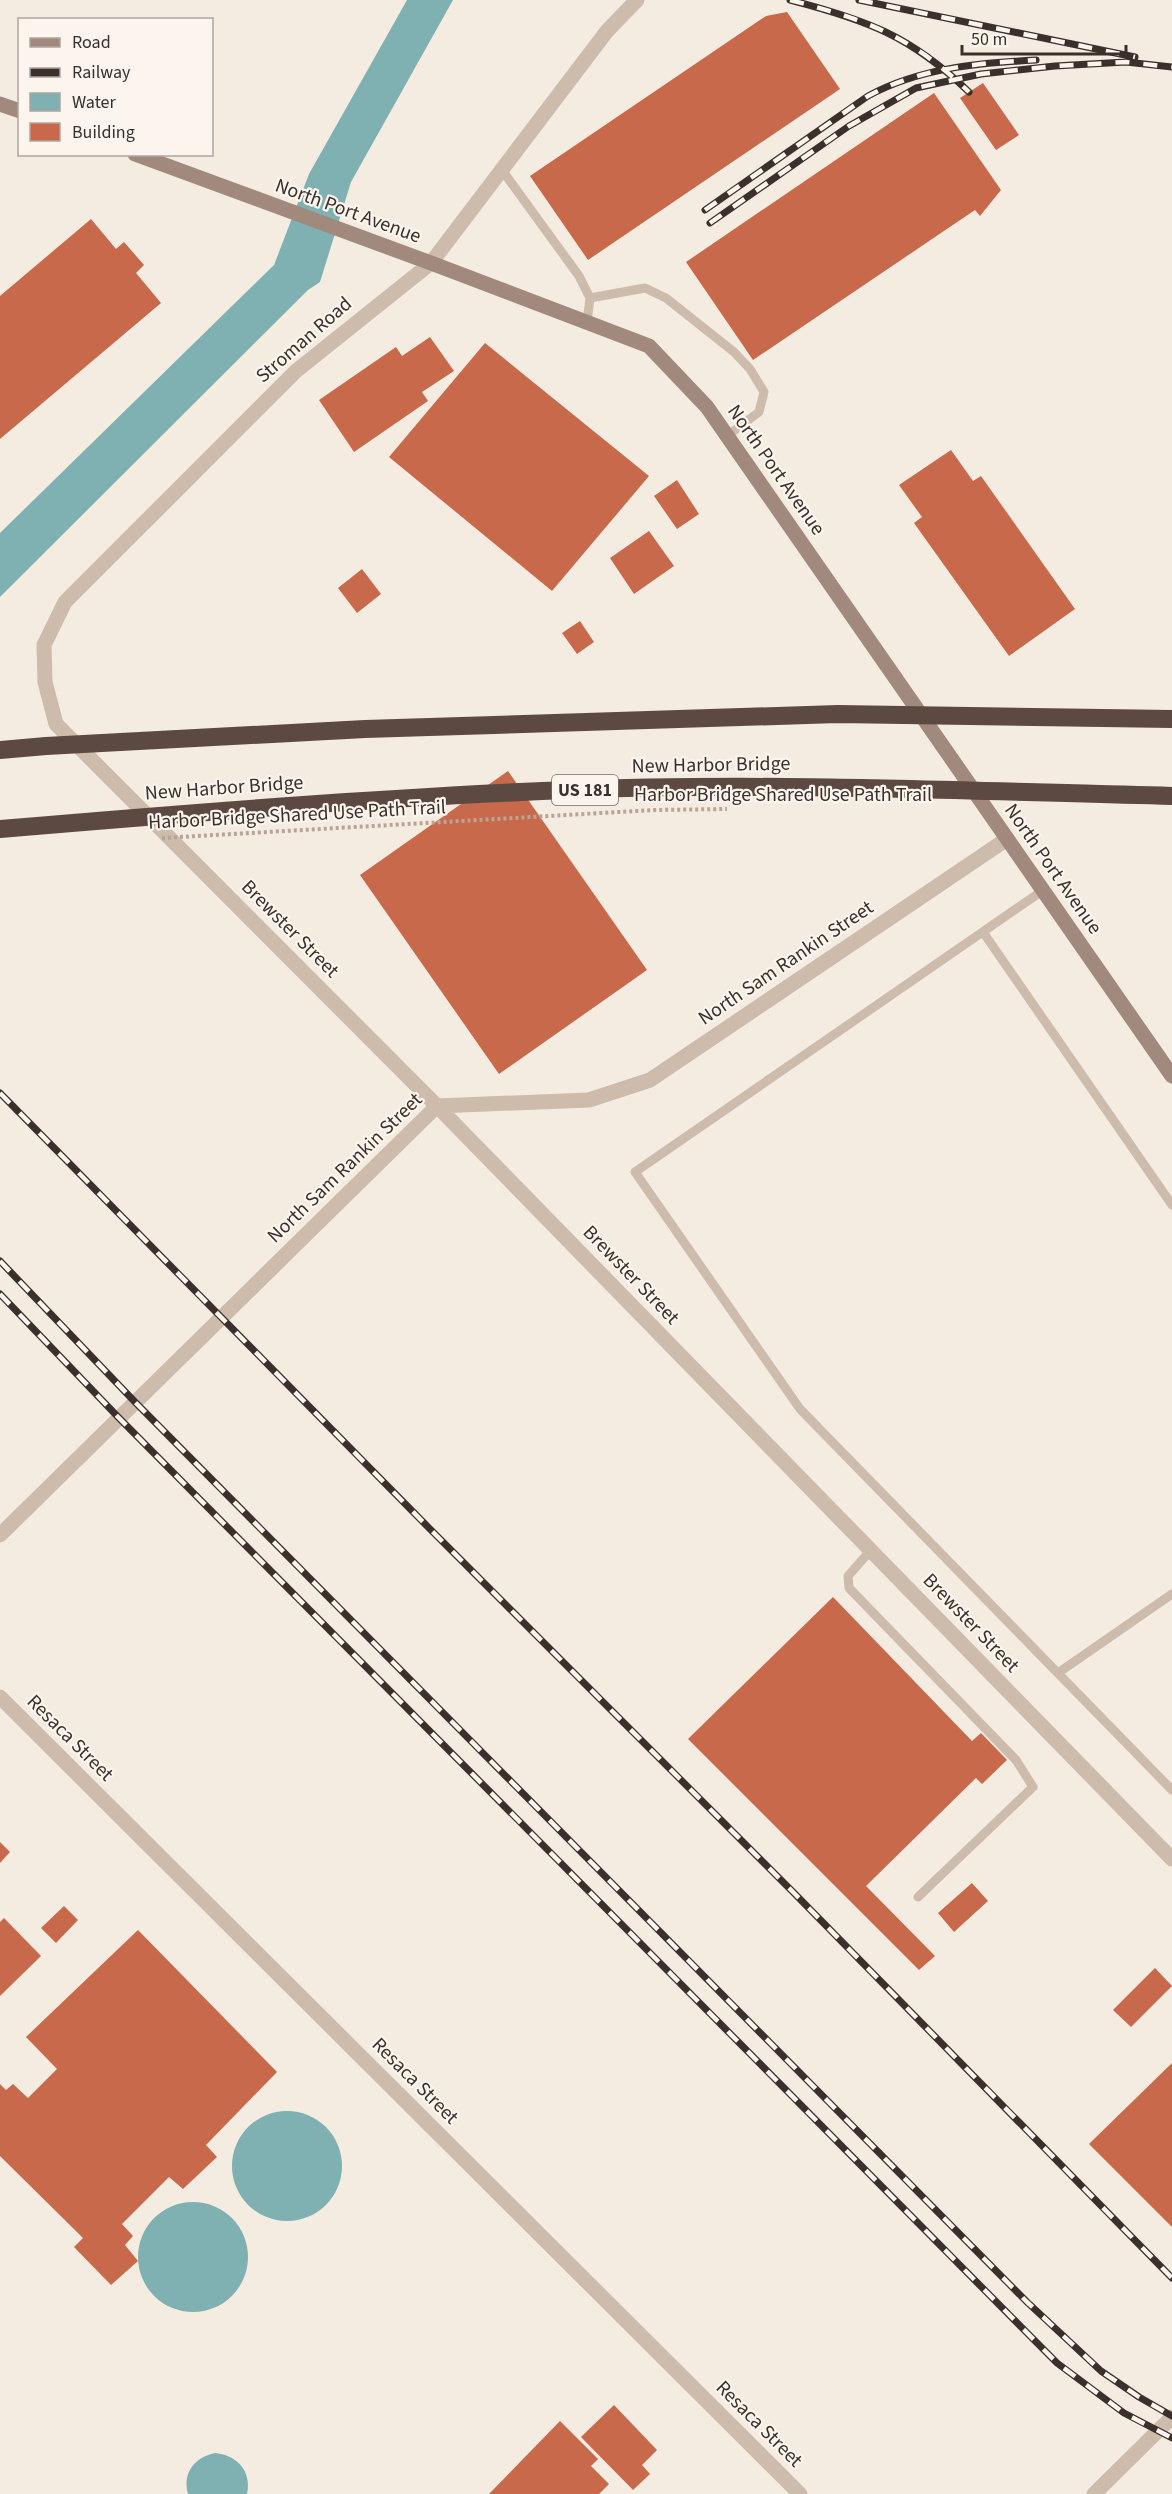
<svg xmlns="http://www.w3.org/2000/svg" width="1172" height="2494" viewBox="0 0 1172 2494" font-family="'Source Sans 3',sans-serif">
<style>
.water{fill:#7fb0b2}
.building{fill:#c8694b}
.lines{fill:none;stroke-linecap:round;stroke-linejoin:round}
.service{stroke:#cdbbac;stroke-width:9}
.minor{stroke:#cdbbac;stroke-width:15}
.secondary{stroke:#a18a7d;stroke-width:15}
.rail-casing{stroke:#3b302b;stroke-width:7}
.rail{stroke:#fbf5ee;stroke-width:4.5;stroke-dasharray:14;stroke-linecap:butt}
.path-bridge{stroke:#b9a596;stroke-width:4;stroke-dasharray:3 3;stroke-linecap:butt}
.motorway-bridge{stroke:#5c4a42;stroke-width:18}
.labels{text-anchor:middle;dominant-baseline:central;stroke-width:4.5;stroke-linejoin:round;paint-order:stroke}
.shield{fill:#fbf5ee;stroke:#756b66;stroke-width:1.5}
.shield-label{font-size:18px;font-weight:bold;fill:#3b302b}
.street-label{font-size:20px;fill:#3b302b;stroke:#fbf5ee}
</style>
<rect width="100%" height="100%" fill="#f4ebe1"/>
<path class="water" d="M407,0h46l-102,182 -31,100 -12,8 -308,307v-64l274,-268 35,-91z
M232 2166a55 55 0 1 1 110 0a55 55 0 1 1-110 0Z
M138 2257a55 55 0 1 1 110 0a55 55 0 1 1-110 0Z
M215,2453c22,2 37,18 32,41h-59c-6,-21 7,-37 27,-41z"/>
<path class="building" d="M787,12l53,77 -252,171 -58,-84 236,-160z
M983,83l36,52 -23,15 -36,-52z
M934,93l67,97 -21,26 -5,-6 -222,150 -67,-98z
M91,219l25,30 8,-7 20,23 -8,8 25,30 -161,136v-143z
M430,337l24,34 -32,21 6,9 -74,51 -35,-52 77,-53 6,9z
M485,343l164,133 -97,115 -163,-134z
M951,450l22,31 8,-5 94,133 -66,47 -95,-133 8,-6 -23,-32z
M677,480l22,34 -22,15 -23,-33z
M649,531l25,35 -40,28 -24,-36z
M362,569l19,25 -24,19 -19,-25z
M580,621l14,21 -17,12 -15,-21z
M508,771l139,199 -148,104 -139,-199z
M833,1597l139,144 9,-8 26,27 -25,24 -6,-6 -110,108 69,70 -16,14 -231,-231z
M0,1842l10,10 -10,11z
M972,1883l16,18 -34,31 -16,-19z
M64,1906l14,14 -22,23 -15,-15z
M4,1918l37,38 -41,40v-74z
M138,1930l139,142 -71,73 11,12 -34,32 -14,-12 -47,47 11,12 -8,9 13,16 -27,24 -37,-38 9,-9 -83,-82v-72l6,6 7,-6 15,14 29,-29 -31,-32z
M1155,1968l17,18 -41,41 -18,-17z
M1172,2063v164l-83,-83z
M614,2405l43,45 -15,15 8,9 -17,16 -52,-53z
M560,2421l38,38 -7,7 18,18 -10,10h-110z"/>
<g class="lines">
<path class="service" d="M502,170l77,106 11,22 -3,24
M590,298l55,-10 21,10 68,54 16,17 14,23 -5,20 -32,24
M1042,891l-407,281 165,237 372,381
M983,932l189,273
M871,1550l-23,26 1,12 167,172 17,27 -115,110
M1058,1673l114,-79"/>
<path class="minor" d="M637,0l-30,31 -176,232 -135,108 -231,231 -21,43 1,37 11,42 381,382 735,753
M0,1535l437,-429 152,-6 61,-20 357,-241
M0,1697l800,797
M1094,2494l78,-77"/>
<path class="secondary" d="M0,104l20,7
M135,154l296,109 218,83 58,61 465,669"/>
<g class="rail-casing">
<path id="rail" d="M790,0c77,20 121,36 179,92
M859,0l276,57
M705,210l163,-114c51,-28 110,-33 168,-36
M710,223l139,-97 67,-38 65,-14 74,-8 71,-4 46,5
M0,1093l426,432 369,369 377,384
M0,1261l135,141 892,900 74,69 38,26 33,19
M0,1294l119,124 938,945 67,50 48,25"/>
</g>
<use href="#rail" class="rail"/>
<path class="path-bridge" d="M162,838l492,-28 73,-1"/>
<path class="motorway-bridge" d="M0,750l46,-4 319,-17 473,-15 334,5
M0,829c188,-16 376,-31 565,-39 202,-8 405,1 607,6"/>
</g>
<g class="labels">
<rect class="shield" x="552" y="775" width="66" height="30" rx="4.5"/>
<g class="shield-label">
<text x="585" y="790">US 181</text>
</g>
<g class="street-label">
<text transform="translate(348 211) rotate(20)">North Port Avenue</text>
<text transform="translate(304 340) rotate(-41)">Stroman Road</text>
<text transform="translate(776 470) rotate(55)">North Port Avenue</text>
<text transform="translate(711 765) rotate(-1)">New Harbor Bridge</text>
<text transform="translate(224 788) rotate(-4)">New Harbor Bridge</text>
<text x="783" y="795">Harbor Bridge Shared Use Path Trail</text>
<text transform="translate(297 815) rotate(-3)">Harbor Bridge Shared Use Path Trail</text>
<text transform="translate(1053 869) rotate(55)">North Port Avenue</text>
<text transform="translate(290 929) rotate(45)">Brewster Street</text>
<text transform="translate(786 963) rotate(-34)">North Sam Rankin Street</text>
<text transform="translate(345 1168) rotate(-44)">North Sam Rankin Street</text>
<text transform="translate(631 1275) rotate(46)">Brewster Street</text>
<text transform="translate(971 1623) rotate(46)">Brewster Street</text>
<text transform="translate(70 1738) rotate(45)">Resaca Street</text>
<text transform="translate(415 2081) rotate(45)">Resaca Street</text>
<text transform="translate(759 2424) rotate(45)">Resaca Street</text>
</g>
</g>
<rect x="18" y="18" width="195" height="138" fill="#fbf5ee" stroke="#aea6a0" stroke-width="1.5"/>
<rect x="30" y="38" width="30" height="9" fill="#a18a7d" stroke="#aea6a0" stroke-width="1.5"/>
<text x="72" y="48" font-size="18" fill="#3b302b">Road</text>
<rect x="30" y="68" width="30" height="9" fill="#3b302b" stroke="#aea6a0" stroke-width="1.5"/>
<text x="72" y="78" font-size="18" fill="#3b302b">Railway</text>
<rect x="30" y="93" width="30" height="18" fill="#7fb0b2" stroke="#aea6a0" stroke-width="1.5"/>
<text x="72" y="108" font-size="18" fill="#3b302b">Water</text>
<rect x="30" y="123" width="30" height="18" fill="#c8694b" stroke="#aea6a0" stroke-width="1.5"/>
<text x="72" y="138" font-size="18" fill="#3b302b">Building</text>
<path d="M962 45v9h164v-9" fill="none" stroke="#3b302b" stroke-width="3"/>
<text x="971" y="45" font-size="18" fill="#3b302b" stroke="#fbf5ee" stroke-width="4.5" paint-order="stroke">50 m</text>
</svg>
